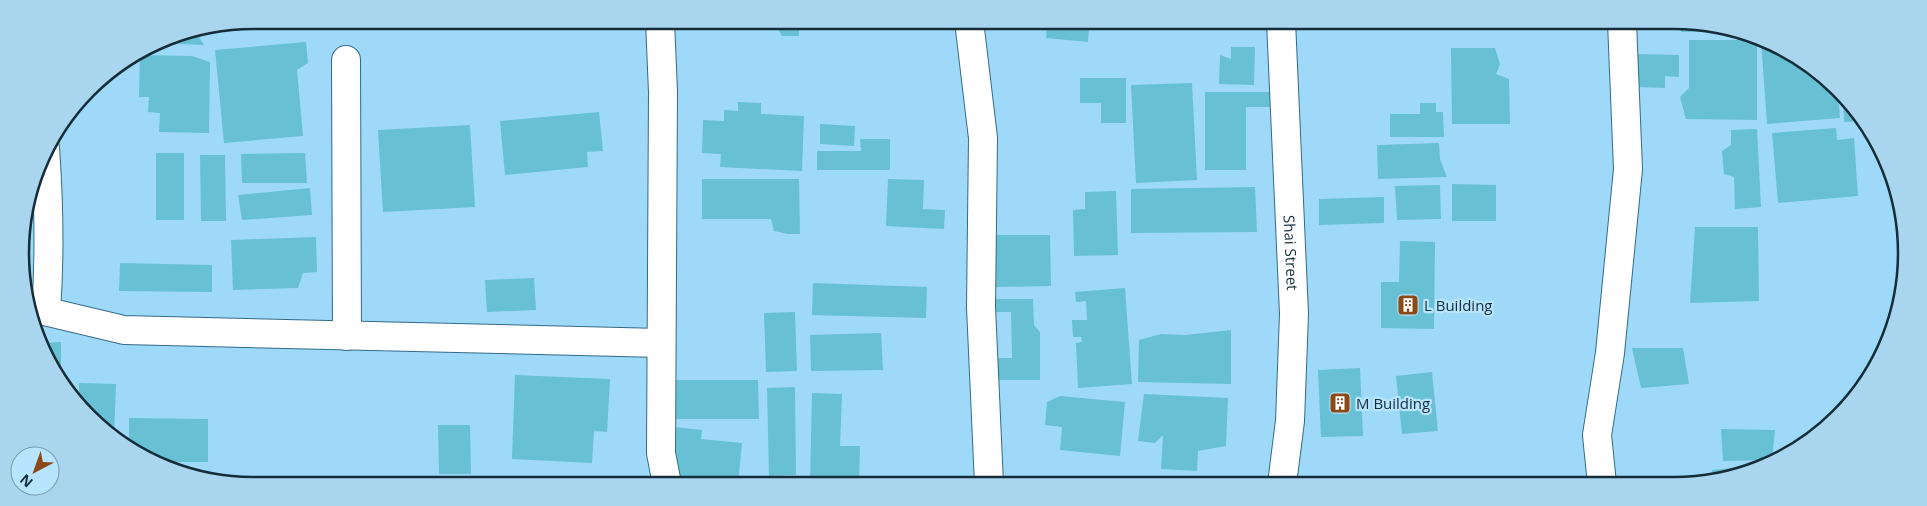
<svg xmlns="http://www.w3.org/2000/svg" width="1927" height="506" viewBox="0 0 1927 506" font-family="'Open Sans',sans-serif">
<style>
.building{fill:#67c0d4}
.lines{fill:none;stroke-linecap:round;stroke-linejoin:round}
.street-casing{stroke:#336a88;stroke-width:30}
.street{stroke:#fff;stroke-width:28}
.labels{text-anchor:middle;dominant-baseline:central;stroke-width:4.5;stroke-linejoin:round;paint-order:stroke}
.street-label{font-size:15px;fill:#152c39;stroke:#b7e4ff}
.poi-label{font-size:15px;fill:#152c39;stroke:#b7e4ff;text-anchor:start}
.rim{fill:none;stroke:#152c39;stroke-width:2.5}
</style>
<rect width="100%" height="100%" fill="#9fd9fa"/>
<path class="building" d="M431,20h71l1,6 -72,4z
M746,21h53v15h-17l-6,-10 -29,3z
M1028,21h79v7l-18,-1 -1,15 -42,-4 1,-12 -19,-1z
M1681,22h24l27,10h-51z
M201,30l-2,7 5,8 -49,-2 9,-5z
M1689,40h68v80l-71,-1 -6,-22 9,-9z
M1761,41l30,10 47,42 2,25 -73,6z
M306,42l2,21 -11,7 6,66 -79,7 -9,-93z
M1231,47h24l-1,38 -35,-1 1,-29 11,4z
M1451,48h44l5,16 -4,10 13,5 1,45h-58z
M1637,54l42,1v22l-14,-1v12l-30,-1z
M140,55l52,1 18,6 -1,71 -50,-1 1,-19 -12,-1 1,-15h-10z
M1080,78h46v45h-25v-20h-21z
M1192,83l5,97 -61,3 -5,-98z
M1205,92h68l-1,15h-26v63h-41z
M1843,97l16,14 5,10 -20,1z
M738,102l23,1v11l43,2 -2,55 -82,-4 1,-13 -19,-1 1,-33 21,1v-11l14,1z
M1420,103h16v9h7l1,25h-54v-23h30z
M599,112l4,39 -16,1 1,15 -83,8 -5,-54z
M820,124l35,2 -1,20 -34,-2z
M470,125l5,82 -92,5 -5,-82z
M1836,128l1,12 17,-2 4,58 -80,7 -6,-70z
M1757,129l4,78 -26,2 -1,-32 -10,-3 -2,-23 9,-6v-15z
M860,139h30v31h-73v-19h44z
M1439,143l1,16 7,18 -69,2 -1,-34z
M156,153h28v67h-28z
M305,153l2,30h-65l-1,-29z
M200,155h25l1,66h-25z
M702,179h97l1,55h-12l-14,-3 -3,-12h-69z
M888,179l36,1 -1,29 22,1 -1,19 -58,-3z
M1452,184l44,1v36h-44z
M1440,185l1,34 -44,1 -2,-34z
M1255,187l2,45 -126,1v-44z
M310,188l2,27 -70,5 -4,-25z
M1116,191l2,64 -44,1 -1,-46 12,-1v-17z
M1384,197v26l-65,2v-26z
M1695,227h63l1,74 -69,2z
M996,235h54l1,51 -55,1z
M316,237l1,35 -14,1 -5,15 -65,2 -2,-50z
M1400,241l35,1 -1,87 -53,-1v-46h18z
M120,263l92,2v27l-93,-1z
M534,278l2,32 -49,2 -2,-32z
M813,283l114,4 -1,31 -114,-3z
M1125,288l7,96 -54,4 -2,-45 6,-1 -1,-5h-8l-1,-17h15l-1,-19 -10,1 -1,-10z
M995,299h38l1,26 6,7v48h-45l-1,-22h18l-1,-46h-15z
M795,312l2,59 -31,1 -2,-59z
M1231,330v54l-93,-2 1,-42 22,-6 24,1z
M881,333l2,37 -72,1 -1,-36z
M61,342v26h-6l-13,-25z
M1632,348h51l6,36 -48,4z
M1360,368l3,68 -42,1 -3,-67z
M1432,372l6,59 -36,3 -6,-58z
M515,375l95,4 -3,53 -13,-1 -2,32 -80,-4z
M674,380h84l1,39h-84z
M79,383l37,1 -2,51 -35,-31z
M795,387l1,88 -27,1 -2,-88z
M812,393l30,1 -2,52h20l-1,38 -49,-1z
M1144,394l84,4 -2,48 -28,5 -1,20 -36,-2 2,-34 -8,8 -17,-2z
M1060,396l65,6 -5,54 -60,-6 2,-23 -17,-2 2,-23z
M129,418l79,1v43h-50l-21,-7 -8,-7z
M438,425h32l1,49h-32z
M674,427l28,3 -1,9 41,4 -4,41h-26l-43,-4z
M1721,429l54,1 -3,30 -49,1z
M1764,465l1,1 -52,15 -1,-11z"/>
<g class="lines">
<g class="street-casing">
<g id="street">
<path d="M660,21l3,71 -2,361 6,31"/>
<path d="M969,21l14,117 -2,169 8,177"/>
<path id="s1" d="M1281,21l13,293 -4,107 -8,63"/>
<path d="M346,60l1,276"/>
<path d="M45,148c4,55 5,108 1,163"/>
<path d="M27,307l97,23 537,13"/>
<path d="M1602,484l-5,-49 13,-82 18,-184 -6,-147"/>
</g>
</g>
<use href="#street" class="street"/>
</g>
<defs>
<g id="building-square" transform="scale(1.125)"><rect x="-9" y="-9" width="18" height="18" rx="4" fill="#8a4915" stroke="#b7e4ff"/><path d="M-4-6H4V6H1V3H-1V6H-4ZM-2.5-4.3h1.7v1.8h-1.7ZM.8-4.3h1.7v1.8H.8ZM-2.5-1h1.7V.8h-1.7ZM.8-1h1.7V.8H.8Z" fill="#fff"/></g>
</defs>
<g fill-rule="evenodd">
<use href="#building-square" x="1408" y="305"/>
<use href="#building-square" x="1340" y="403"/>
</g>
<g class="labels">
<g class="street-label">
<text stroke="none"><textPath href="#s1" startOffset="232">Shai Street</textPath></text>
</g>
<g class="poi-label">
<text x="1424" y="305">L Building</text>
<text x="1356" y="403">M Building</text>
</g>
</g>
<path d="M0 0H1927V506H0ZM253 29H1674A224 224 0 0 1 1898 253V253A224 224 0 0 1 1674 477H253A224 224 0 0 1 29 253V253A224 224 0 0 1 253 29Z" fill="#aad5ef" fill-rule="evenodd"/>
<path class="rim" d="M253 29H1674A224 224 0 0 1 1898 253V253A224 224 0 0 1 1674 477H253A224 224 0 0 1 29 253V253A224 224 0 0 1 253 29Z"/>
<g transform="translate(35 471) rotate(221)"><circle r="24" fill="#b7e4ff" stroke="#769ab0"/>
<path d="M0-4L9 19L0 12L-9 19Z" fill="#8a4915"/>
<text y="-8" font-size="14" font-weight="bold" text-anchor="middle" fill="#152c39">N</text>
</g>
</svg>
